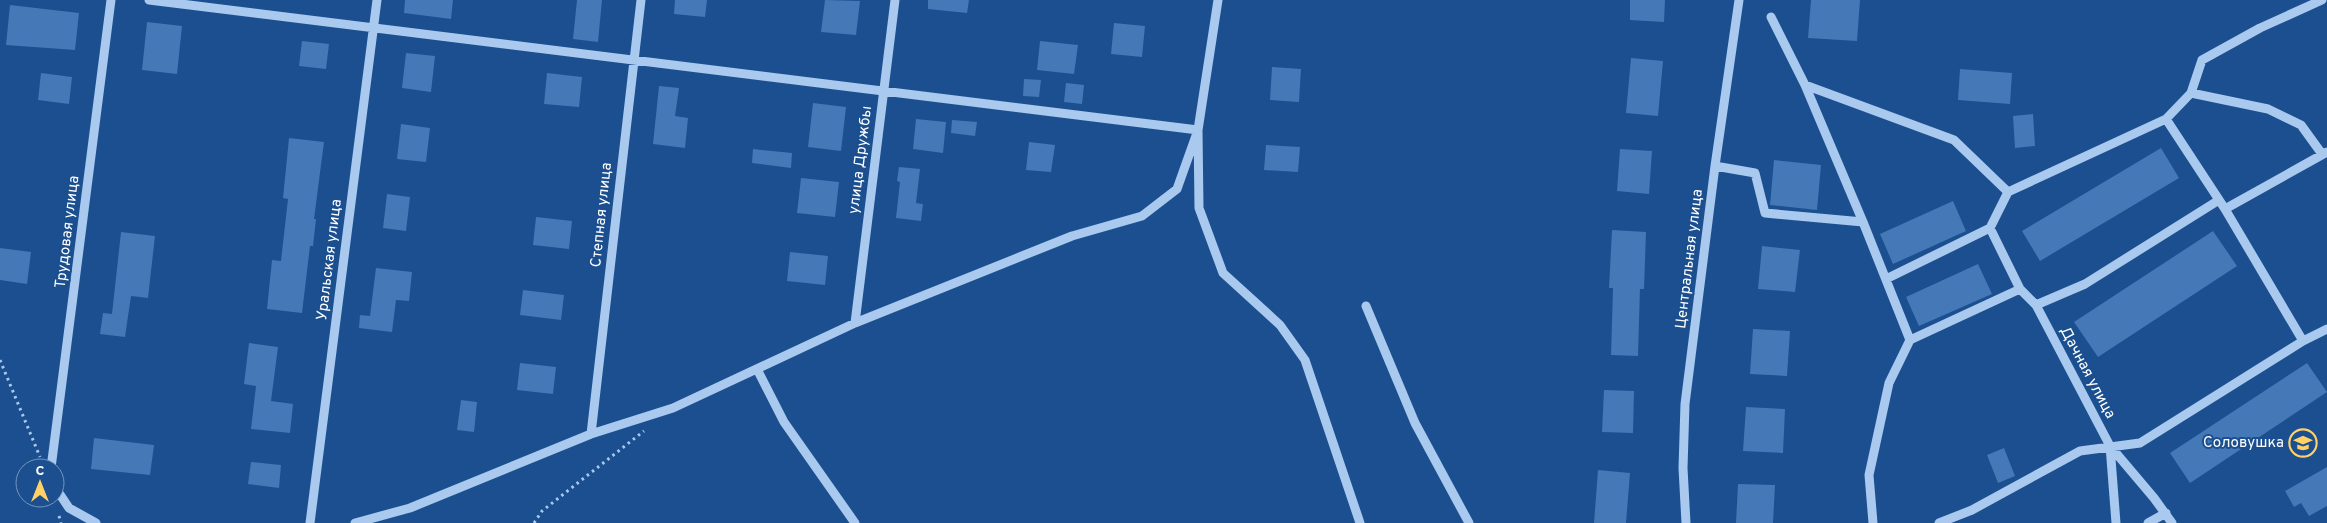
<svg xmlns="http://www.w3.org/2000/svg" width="2327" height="523" viewBox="0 0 2327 523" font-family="Overpass,sans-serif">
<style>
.building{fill:#4478b7}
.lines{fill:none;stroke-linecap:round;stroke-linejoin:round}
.path{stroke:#a9c9ee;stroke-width:3;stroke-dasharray:2.5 4;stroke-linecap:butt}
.minor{stroke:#a9c9ee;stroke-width:9}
.labels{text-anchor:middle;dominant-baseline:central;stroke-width:4;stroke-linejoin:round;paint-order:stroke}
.street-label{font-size:15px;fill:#fff;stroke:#1b4f8f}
.poi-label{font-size:15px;fill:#fff;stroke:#1b4f8f;text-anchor:end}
</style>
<rect width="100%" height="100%" fill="#1b4f8f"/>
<path class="building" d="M405,0h48l-2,19 -47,-6z
M577,0h25l-4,42 -25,-3z
M675,0h32l-2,17 -31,-3z
M825,0l35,1 -4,34 -35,-3z
M928,0h41l-2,13 -39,-4z
M1630,0h35l-1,22 -34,-2z
M1811,0h49l-3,41 -49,-3z
M10,5l69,8 -4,37 -69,-5z
M147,22l35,4 -5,48 -35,-4z
M1114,23l31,3 -3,31 -31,-3z
M302,41l27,3 -3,25 -27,-3z
M1040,41l38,4 -4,29 -37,-4z
M406,53l29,3 -4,36 -29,-4z
M1631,58l32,3 -5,55 -32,-3z
M1272,67l29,2 -2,33 -29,-2z
M1960,69l52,4 -2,31 -52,-4z
M41,73l31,4 -3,27 -31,-4z
M547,73l35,4 -3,30 -35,-3z
M1024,79l17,1 -2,17 -16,-1z
M1066,83l18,2 -2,19 -18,-2z
M659,86l20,2 -4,28 13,2 -3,30 -32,-4z
M813,103l33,4 -5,44 -33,-4z
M2033,114l2,32 -20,2 -2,-32z
M916,119l30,3 -3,31 -30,-4z
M952,120l25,2 -2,14 -24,-3z
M401,124l29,4 -4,34 -29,-3z
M289,138l35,4 -10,77h2l-3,27h-3l-8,67 -35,-4 5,-49 9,1 7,-62 -5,-1z
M1029,142l26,3 -4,27 -25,-2z
M1266,145l34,2 -2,25 -34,-2z
M2161,148l18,30 -139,83 -18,-30z
M753,149l39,4 -1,15 -39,-5z
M1620,149l32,2 -3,43 -32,-3z
M1774,160l47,5 -4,45 -47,-5z
M899,167l21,2 -4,34 7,1 -2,17 -25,-3 4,-36 -3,-1z
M801,178l38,4 -4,35 -38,-4z
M387,194l23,3 -4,34 -23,-3z
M1953,201l13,30 -73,33 -13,-30z
M536,217l36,4 -3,28 -36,-4z
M1612,230l34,2 -2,57h-4l-2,67 -27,-1 2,-67h-4z
M2213,231l24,35 -139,91 -24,-35z
M121,232l34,4 -7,62 -17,-2 -6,41 -25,-3 3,-21 9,1z
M1762,246l38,4 -5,42 -37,-3z
M0,248l31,4 -4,32 -27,-4z
M790,252l38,4 -3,29 -38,-4z
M1978,264l14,30 -73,32 -13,-29z
M376,268l36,4 -3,29 -13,-1 -4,32 -33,-4 1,-13 10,1z
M523,290l41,5 -3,25 -41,-5z
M1753,329l37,2 -3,45 -37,-2z
M249,343l29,4 -7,54 22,3 -3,29 -39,-4 5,-43 -12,-2z
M520,363l36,4 -3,27 -36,-4z
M2307,363l20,29 -137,91 -20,-30z
M1604,390l30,1 -1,42 -31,-1z
M461,400l16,2 -3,30 -17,-2z
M1746,407l39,2 -2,44 -40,-2z
M94,438l60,7 -4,30 -59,-6z
M2004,448l11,28 -17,7 -11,-28z
M251,462l30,3 -2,23 -31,-4z
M2327,467v39l-18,10 -8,-13 -7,4 -9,-16z
M1598,470l32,3 -4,50h-32z
M1738,484l37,1 -2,38h-37z"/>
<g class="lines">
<path class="path" d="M0,360l40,97
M59,516l2,7
M534,523l8,-12 102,-80"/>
<path class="minor" d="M149,0l1049,130 1,78 24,65 57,52 25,35 55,163
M1771,17l34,68 58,137
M1805,85l149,55 54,52
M2191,93l77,16 33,16 21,29
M2166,119l25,-26 11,-33 58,-32 62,-28
M1715,166l40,7 10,40 98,9 47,118 110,-51
M2225,209l102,-57
M1990,228l30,61 16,16 74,141 44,52 18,25
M1886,279l104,-51 18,-36 158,-73 59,90 78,132
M2036,305l49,-21 134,-84
M1366,306l49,117 54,100
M855,323l40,-323
M757,369l27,53 71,101
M591,434l50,-434
M2110,446l6,77
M51,468l60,-468
M55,487l14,21 27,15
M310,523l67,-523
M355,523l55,-15 181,-74 82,-26 182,-85 217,-87 70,-20 35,-27 21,-59 20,-130
M1686,523l-3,-55 2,-64 30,-238 24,-166
M1873,523l-4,-48 20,-92 21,-43
M1939,523l33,-13 108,-59 60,-8 163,-102 24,-12
M2148,523l18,-10"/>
</g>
<defs>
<g id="school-ring" transform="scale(1.4375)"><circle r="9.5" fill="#1b4f8f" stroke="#ffd166" stroke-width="1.5"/><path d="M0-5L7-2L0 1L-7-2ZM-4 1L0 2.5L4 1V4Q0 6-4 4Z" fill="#ffd166"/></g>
</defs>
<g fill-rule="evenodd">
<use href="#school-ring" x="2303" y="443"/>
</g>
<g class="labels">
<g class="street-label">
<text transform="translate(861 160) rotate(-83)">улица Дружбы</text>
<text transform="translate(602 215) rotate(-84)">Степная улица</text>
<text transform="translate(68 232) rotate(-83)">Трудовая улица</text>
<text transform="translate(1690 259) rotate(-83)">Центральная улица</text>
<text transform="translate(330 260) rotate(-83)">Уральская улица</text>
<text transform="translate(2087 373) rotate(62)">Дачная улица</text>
</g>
<g class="poi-label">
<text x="2284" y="443">Соловушка</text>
</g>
</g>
<g transform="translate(40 483)"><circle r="24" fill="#1b4f8f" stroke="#7695bc"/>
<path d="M0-4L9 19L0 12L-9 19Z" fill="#ffd166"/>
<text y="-8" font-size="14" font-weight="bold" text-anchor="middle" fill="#ffffff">С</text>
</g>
</svg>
